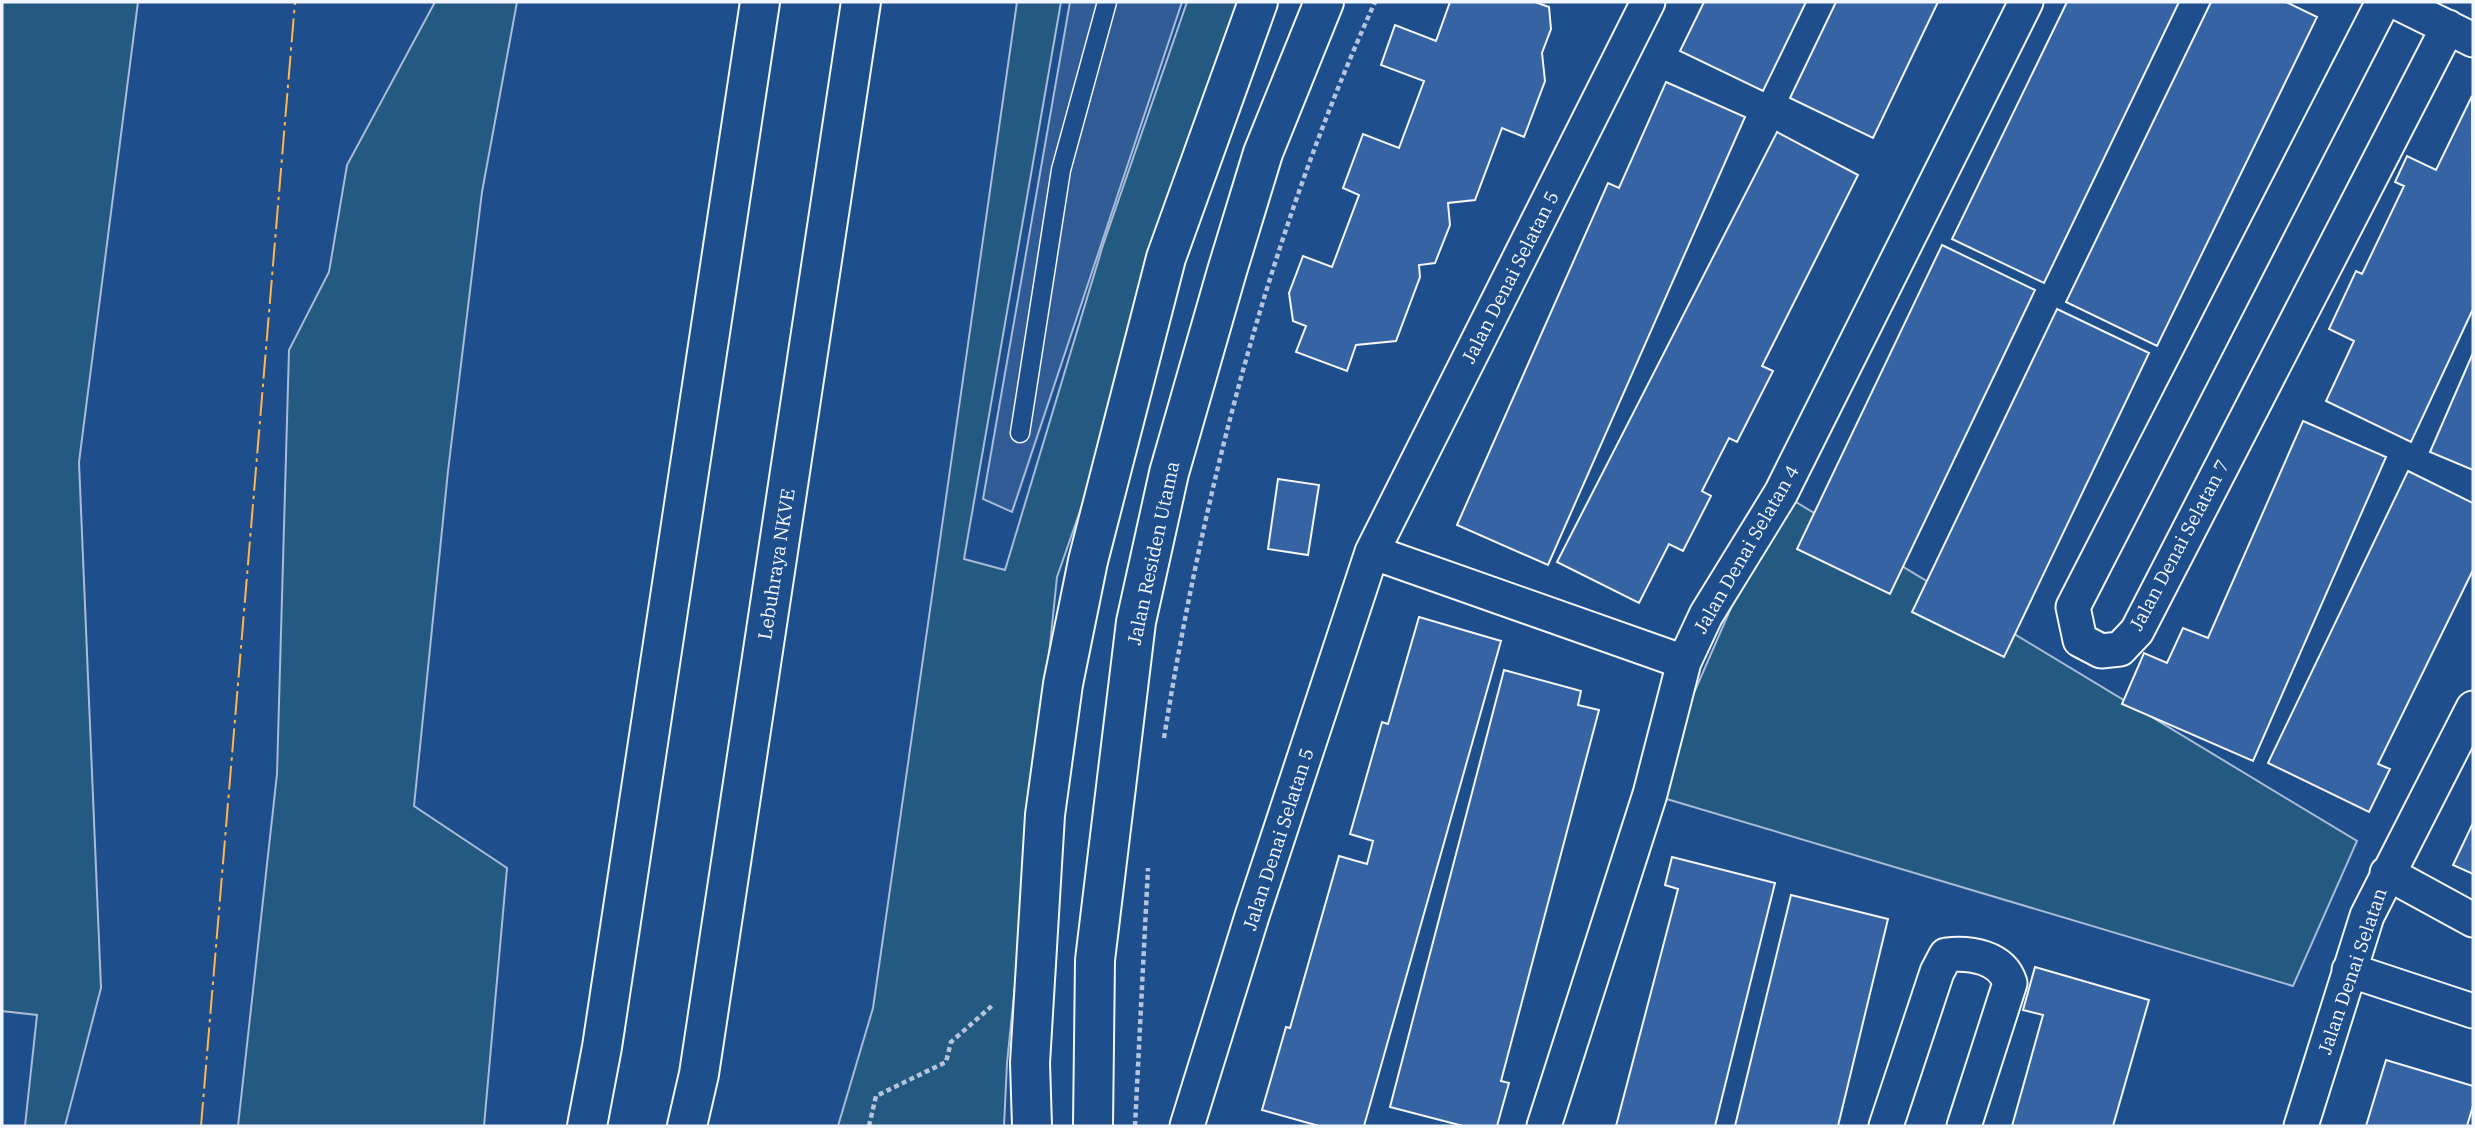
<svg xmlns="http://www.w3.org/2000/svg" width="2475" height="1128" viewBox="0 0 2475 1128" font-family="'IBM Plex Serif',serif">
<style>
.green{fill:#245a82;stroke:#a8bbd7;stroke-width:2}
.parking{fill:#305b95;stroke:#a8bbd7;stroke-width:2}
.building{fill:#3563a3;stroke:#f2f6ff;stroke-width:2}
.lines{fill:none;stroke-linecap:round;stroke-linejoin:round}
.lane-casing{stroke:#f2f6ff;stroke-width:21}
.street-casing{stroke:#f2f6ff;stroke-width:37}
.secondary-casing{stroke:#f2f6ff;stroke-width:42}
.highway-casing{stroke:#f2f6ff;stroke-width:42}
.path{stroke:#b3c4dc;stroke-width:4.5;stroke-dasharray:5 3.5;stroke-linecap:butt}
.lane{stroke:#1f4e8c;stroke-width:18}
.street{stroke:#1f4e8c;stroke-width:33}
.secondary{stroke:#1f4e8c;stroke-width:38}
.highway{stroke:#1f4e8c;stroke-width:38}
.power{stroke:#ffb74d;stroke-width:2;stroke-dasharray:24 5 3.5 5;stroke-linecap:butt}
.labels{text-anchor:middle;dominant-baseline:central;stroke-width:5;stroke-linejoin:round;paint-order:stroke}
.street-label{font-size:19px;fill:#f2f6ff;stroke:#1f4e8c}
</style>
<rect width="100%" height="100%" fill="#1f4e8c"/>
<path class="green" d="M2,2h136l-59,460 22,526 -36,138h-40l12,-111 -35,-4z
M435,2h82l-35,190 -34,279 -34,335 93,62 -23,258h-246l39,-352 12,-424 40,-78 18,-107z
M1017,2h44l-97,557 41,11 98,-325 84,-243h71l-201,575 -50,486 -3,63h-166l35,-118z
M1781,493l576,348 -64,145 -643,-192z"/>
<path class="parking" d="M1070,2h112l-170,510 -29,-13z"/>
<path class="building" d="M1450,2h85l14,5 2,22 -9,24 3,28 -21,56 -22,-9 -27,72 -27,3 2,22 -15,38 -16,2 1,12 -24,64 -40,4 -9,26 -51,-19 10,-26 -13,-5 -4,-28 14,-37 29,11 27,-72 -16,-7 20,-54 36,14 25,-67 -43,-16 14,-40 41,16z
M1704,2h102l-43,89 -83,-40z
M1836,2h102l-65,136 -83,-40z
M2067,2h112l-135,281 -92,-44z
M2211,2h75l31,15 -160,329 -91,-44z
M1666,82l79,35 -197,448 -91,-40 151,-342 11,5z
M2472,96l1,213 -62,133 -85,-41 28,-60 -25,-12 27,-58 6,3 42,-88 -9,-4 12,-26 29,14z
M1777,132l81,43 -96,191 11,5 -36,71 -8,-4 -27,53 9,5 -28,55 -14,-7 -30,59 -82,-41z
M1942,245l93,45 -145,304 -93,-45z
M2057,309l92,44 -145,304 -92,-45z
M2473,353v117l-43,-18z
M2303,421l83,36 -133,304 -131,-57 22,-51 23,10 16,-35 25,10z
M2408,471l65,32v67l-95,194 12,5 -21,43 -101,-49z
M1278,479l41,6 -11,70 -40,-6z
M1419,617l82,24 -137,485h-45l-57,-16 24,-83 4,1 49,-172 28,8 6,-23 -23,-7 32,-112 6,2z
M1504,670l77,21 -3,14 21,5 -98,371 8,2 -12,43h-34l-73,-19z
M2473,823v51l-20,-9z
M1672,857l103,26 -60,243h-99l62,-237 -13,-4z
M1791,895l97,24 -50,207h-103z
M2035,967l114,33 -36,126h-101l31,-111 -20,-5z
M2386,1060l87,26v20l-6,20h-101z"/>
<g class="lines">
<g class="lane-casing">
<path id="lane" d="M1020,433l41,-263 46,-168"/>
</g>
<g class="street-casing">
<path id="street" d="M2383,2l-310,605 7,33 21,11 19,-2 17,-18 311,-604
M2396,2l77,38
M1372,552l312,110
M2387,873l86,47
M2349,970l124,41
M1187,1126l65,-210 120,-364 276,-550
M1544,1126l106,-332 34,-132 22,-47 75,-122 245,-491
M1886,1126l51,-154 9,-17c24,-3 56,2 64,28l-46,143
M2301,1126l66,-210 106,-208"/>
</g>
<g class="secondary-casing">
<path id="secondary" d="M1032,1126l-2,-63 15,-248 18,-131 25,-123 78,-303 92,-256
M1093,1126l2,-166 41,-338 33,-149 58,-202 36,-118 61,-151"/>
</g>
<g class="highway-casing">
<path id="highway" d="M587,1126l15,-79 158,-1045
M687,1126l12,-52 162,-1072"/>
</g>
<path class="path" d="M1164,738c40,-250 106,-505 211,-736
M869,1126l7,-30 70,-34 5,-20 43,-38
M1135,1126l13,-258"/>
<use href="#lane" class="lane"/>
<use href="#street" class="street"/>
<use href="#secondary" class="secondary"/>
<use href="#highway" class="highway"/>
<path class="power" d="M201,1126l94,-1124"/>
</g>
<g class="labels">
<g class="street-label">
<text transform="translate(1510 277) rotate(-63)">Jalan Denai Selatan 5</text>
<text transform="translate(2179 545) rotate(-62)">Jalan Denai Selatan 7</text>
<text transform="translate(1746 549) rotate(-60)">Jalan Denai Selatan 4</text>
<text transform="translate(1153 553) rotate(-78)">Jalan Residen Utama</text>
<text transform="translate(776 564) rotate(-81)">Lebuhraya NKVE</text>
<text transform="translate(1278 839) rotate(-72)">Jalan Denai Selatan 5</text>
<text transform="translate(2352 971) rotate(-71)">Jalan Denai Selatan</text>
</g>
</g>
<rect width="2475" height="1128" fill="none" stroke="#f2f6ff" stroke-width="7"/>
</svg>
